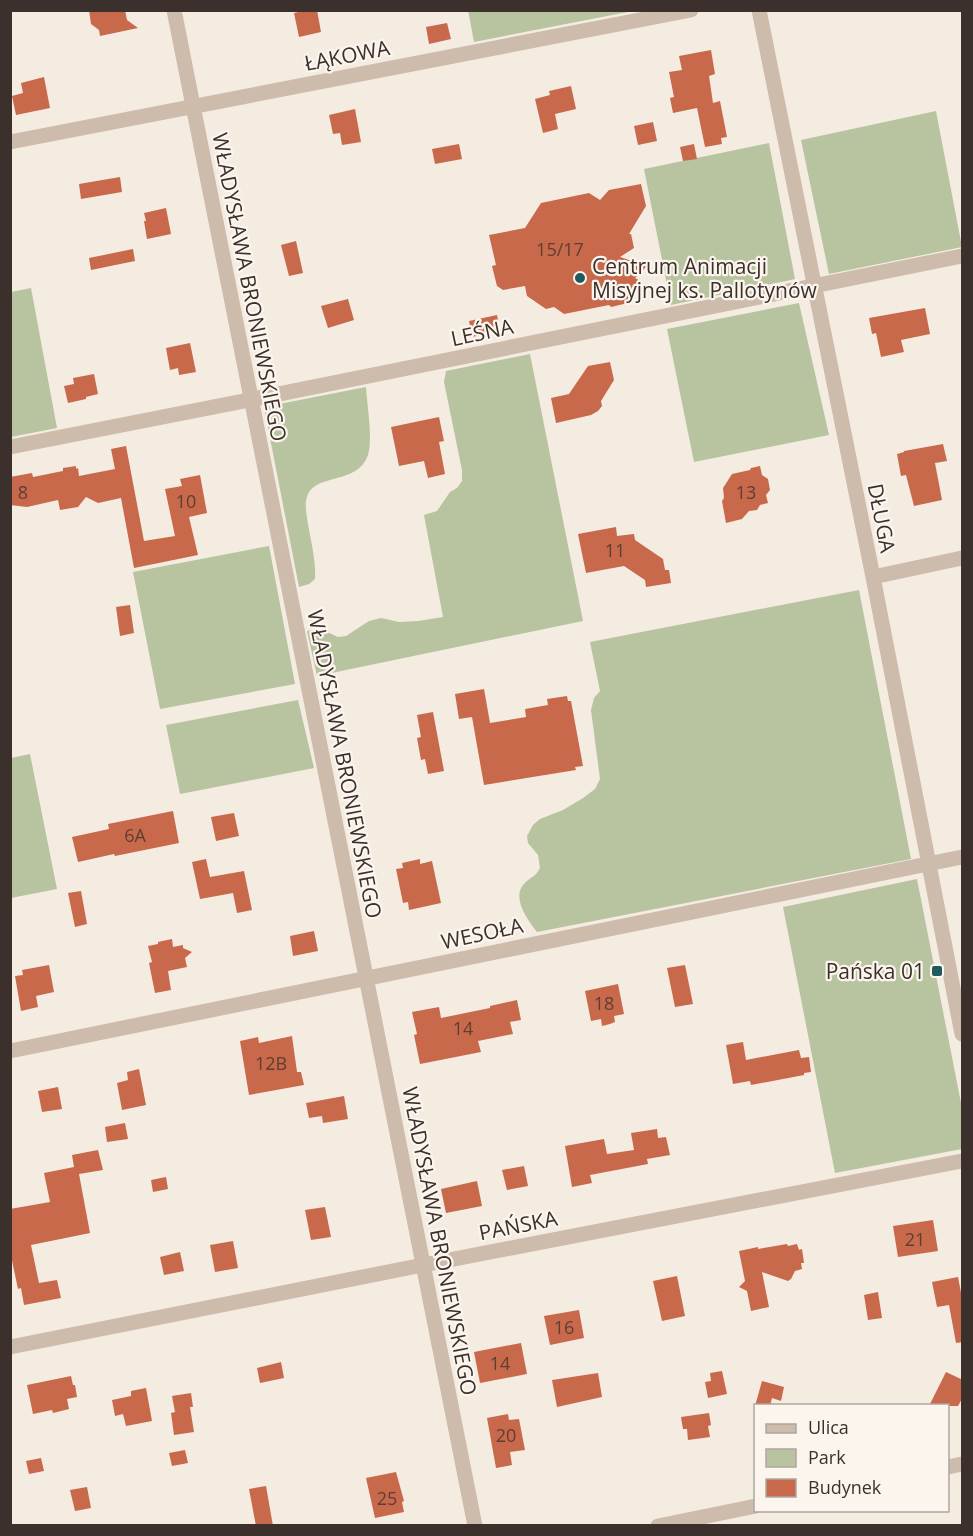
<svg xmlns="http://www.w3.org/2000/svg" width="973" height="1536" viewBox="0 0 973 1536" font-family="'Open Sans',sans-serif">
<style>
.green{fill:#b8c4a0}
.building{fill:#c8694b}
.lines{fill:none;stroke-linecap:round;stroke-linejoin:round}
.minor{stroke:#cdbbac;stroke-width:15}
.poi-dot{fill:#1f5a5e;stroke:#fbf5ee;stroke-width:2}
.labels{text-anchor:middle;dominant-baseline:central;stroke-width:4.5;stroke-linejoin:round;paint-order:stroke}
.number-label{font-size:18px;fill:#5e3e33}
.street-label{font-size:21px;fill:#3b302b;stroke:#fbf5ee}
.poi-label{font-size:21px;fill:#3b302b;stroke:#fbf5ee;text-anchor:start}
</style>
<rect width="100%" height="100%" fill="#f4ebe1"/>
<path class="green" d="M468,10h165v1l-159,31z
M936,111l26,136 -133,27 -28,-134z
M769,143l26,136 -124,26 -27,-136z
M31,288l26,140 -46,9v-145z
M799,303l30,132 -135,27 -27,-133z
M530,354l53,267 -266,55 -10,-45 14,-2 17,8 8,-1 23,-15 12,-3 18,4 19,-1 25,-4 -19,-102 13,-4 13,-19 7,-4 5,-7v-11l-18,-88 2,-11z
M366,387c1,18 7,51 2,68 -11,31 -53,17 -61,42 -3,8 0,19 1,27 3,18 8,36 7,55l-6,5 -10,3 -35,-180z
M269,546l26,138 -135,25 -27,-137z
M859,590l52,269 -374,73c-10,-13 -28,-37 -10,-51 7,-6 7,-3 13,-13l-2,-13 -10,-12 -1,-7 6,-11 7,-6 23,-9 20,-12 12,-9 5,-10 -9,-69 3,-12 6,-7 -10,-49z
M298,700l16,68 -134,26 -14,-69z
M30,754l27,135 -46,9v-140z
M917,879l45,229v41l-127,24 -52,-266z"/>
<path class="building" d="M89,10h36l2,10 11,8 -38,8 -1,-6 -8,-6z
M307,10h10l4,22 -22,5 -5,-24z
M447,23l4,16 -22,5 -3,-17z
M711,50l4,24 -6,2 4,27 7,-2 7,36 -6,1 1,6 -17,3 -8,-39 -24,5 -3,-15 4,-1 -5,-25 13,-2 -3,-14z
M44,77l6,31 -34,7 -4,-19 11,-3 -2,-10z
M571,86l5,23 -21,5 3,15 -15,4 -8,-34 15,-4 -1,-4z
M355,109l6,33 -19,3 -2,-12 -7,1 -4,-19z
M653,122l4,19 -19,4 -4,-19z
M459,144l3,15 -27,5 -3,-15z
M694,144l3,15 -14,2 -3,-14z
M120,177l2,15 -41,7 -2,-15z
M641,184l5,22 -17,28h2l3,14 -14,9 27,9 -12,12 7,4 -14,21 -17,4 -2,-2 -45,9 -10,-7 -8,2 -19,-13 -2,-10 -22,4 -6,-4 -5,-20 4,-1 -7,-30 36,-7 16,-25 48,-10 11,7 9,-10z
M166,208l5,26 -24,5 -3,-18h2l-2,-8z
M296,241l7,32 -14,3 -8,-31z
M133,249l2,12 -44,9 -2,-12z
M348,299l6,21 -26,8 -7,-22z
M925,308l5,26 -29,6 3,12 -23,5 -5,-24 -4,1 -3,-16z
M497,315l3,16 -28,6 -3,-16z
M190,343l6,29 -17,3 -1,-7 -8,2 -4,-22z
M610,362l4,18 -13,21 1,5 -4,5 -7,4 -35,8 -5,-25 18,-4 19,-28z
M94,374l4,20 -12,3v2l-18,4 -4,-17 10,-2 -1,-6z
M439,417l5,24 -5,1 6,32 -17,4 -4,-17 -25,5 -8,-39z
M943,444l4,17 -12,2 7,37 -28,6 -8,-31 -5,1 -4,-22 7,-2v-1z
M126,446l18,95 31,-5 -10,-47 17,-3 -2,-7 20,-4 7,38 -18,4 9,38 -64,13 -13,-70 -23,5 -12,-6 -8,10 -18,3 -2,-10 -31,7 -17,-2v-28l22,-4 1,4 30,-6v-3l13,-2v3l2,-1 1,8 36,-7 -4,-20z
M760,466l2,9 6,4 2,11 -4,5 2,8 -8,2 -3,5 -8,1 -7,8 -16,4 -4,-22 2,-3 -1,-10 9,-14 18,-4 1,-2z
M616,527l1,9 17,-2 1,6 28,19 2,11h4l2,13 -25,4 -1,-7 -21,-14 -38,7 -8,-39z
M130,605l4,28 -14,3 -4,-29z
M484,689l6,34 36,-6 -1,-8 23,-4 -1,-6 20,-3 1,5h3l12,65 -8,1 1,3 -92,15 -12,-68 -13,2 -4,-25z
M433,712l11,59 -16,3 -3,-15 -4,1 -4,-22 4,-1 -4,-22z
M173,811l6,32 -64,13 -1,-2 -36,8 -6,-25 37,-8 -1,-5z
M234,813l5,23 -23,5 -5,-24z
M206,859l4,18 34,-6 8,39 -15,3 -4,-20 -33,6 -8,-37z
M420,859v5l12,-3 9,42 -32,7 -1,-8 -5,1 -7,-34 7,-1 -1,-5z
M81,891l6,33 -12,3 -7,-34z
M314,931l4,20 -25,5 -3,-20z
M172,939l1,8 10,-2v3l9,4 -7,6 2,9 -19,4 3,19 -16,3 -6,-30 3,-1 -4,-16 10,-2v-2z
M49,965l5,27 -18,4 2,11 -17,4 -6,-35 8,-1 -1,-5z
M685,965l8,39 -18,3 -8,-39z
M618,984l6,30 -10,2 1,6 -5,2 -8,2 -1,-7 -10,2 -6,-30z
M517,1000l4,20 -11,2 3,12 -35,7 3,11 -61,12 -6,-29 3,-1 -5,-22 27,-5 2,11 49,-10v-2z
M292,1036l5,36h4l3,13 -55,10 -9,-54 18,-4 1,6z
M743,1042l3,18 53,-10 2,8 8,-1 2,15 -7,1v2l-53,10 -1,-4 -17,3 -7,-39z
M139,1069l7,36 -24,5 -5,-27 11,-3 -1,-8z
M58,1087l4,22 -20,3 -4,-21z
M344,1096l4,23 -25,4 -1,-7 -13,2 -3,-15z
M125,1123l3,16 -21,3 -2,-15z
M657,1129l1,9 8,-1 4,18 -23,4 1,5 -58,11 2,8 -20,4 -7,-41 39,-7 3,15 27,-4 -3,-17z
M98,1150l5,20 -24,4 11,59 -59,12 8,38 18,-3 4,18 -37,7 -3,-17 -3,1 -8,-38v-42l40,-7 -6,-29 30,-6 -2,-12z
M524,1166l4,20 -21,4 -5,-20z
M166,1177l2,12 -15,3 -2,-12z
M477,1181l5,25 -36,7 -5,-24z
M325,1207l6,30 -20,3 -6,-30z
M933,1220l5,31 -40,6 -5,-31z
M233,1241l5,27 -23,4 -5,-27z
M787,1244l1,2 9,-2 2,6 3,-1 2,14h-3l1,6 -7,2 -4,8 -3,2 -26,-9 7,35 -18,4 -4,-20 -8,-4 6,-6 -6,-30 19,-4v2z
M180,1252l4,19 -20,4 -4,-18z
M677,1276l8,40 -23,5 -9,-40z
M958,1277l5,26v39l-7,1 -7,-38 -12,2 -5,-25z
M878,1292l4,26 -14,2 -4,-25z
M579,1310l5,28 -34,7 -6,-29z
M521,1343l6,31 -47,9 -6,-31z
M281,1362l3,16 -24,5 -3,-15z
M722,1371l5,23 -19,4 -3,-16 6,-1 -1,-8z
M946,1372l17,8v17l-5,9h-29z
M598,1373l4,24 -45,10 -5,-27z
M71,1376l2,9h2l2,12 -10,2 2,10 -16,4 -1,-3 -19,4 -6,-29z
M762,1381l22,6 -3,14 -9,-3 -2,8h-15z
M146,1388l6,33 -26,5 -3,-12 -8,2 -3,-16 19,-4v-5z
M191,1393l2,14h-3l4,25 -20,3 -3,-22 4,-1 -3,-16z
M709,1413l2,12 -3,1 2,11 -22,3 -1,-11h-4l-2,-12z
M508,1414l1,6 10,-1 6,31 -15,2 2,13 -16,3 -9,-50z
M185,1450l3,13 -16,3 -3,-13z
M41,1458l3,13 -15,3 -3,-13z
M396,1472l8,29 -2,1 2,10 -29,6 -9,-40z
M266,1486l7,40h-17l-7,-37z
M87,1487l4,21 -16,3 -5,-21z"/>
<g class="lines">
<path class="minor" d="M174,10l301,1516
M759,10l114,567 89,457
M10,142l681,-132
M10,447c318,-61 635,-129 952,-191
M873,577l89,-19
M10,1051l952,-194
M10,1347l413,-82 539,-104
M948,1467l14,-3
M658,1526l98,-20"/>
</g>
<g class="poi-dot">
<circle cx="580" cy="278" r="6"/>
<rect x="931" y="965" width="12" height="12" rx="3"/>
</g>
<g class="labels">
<g class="number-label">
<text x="560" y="249">15/17</text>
<text x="23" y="492">8</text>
<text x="746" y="492">13</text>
<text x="186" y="501">10</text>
<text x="615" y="550">11</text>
<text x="135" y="835">6A</text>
<text x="604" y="1003">18</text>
<text x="463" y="1028">14</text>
<text x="271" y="1063">12B</text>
<text x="915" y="1239">21</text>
<text x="564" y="1327">16</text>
<text x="500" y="1363">14</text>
<text x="506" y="1435">20</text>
<text x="387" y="1498">25</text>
</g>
<g class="street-label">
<text transform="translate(347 55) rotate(-11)">ŁĄKOWA</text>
<text transform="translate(250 287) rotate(79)">WŁADYSŁAWA BRONIEWSKIEGO</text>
<text transform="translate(482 332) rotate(-12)">LEŚNA</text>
<text transform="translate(882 518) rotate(79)">DŁUGA</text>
<text transform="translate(345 764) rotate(79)">WŁADYSŁAWA BRONIEWSKIEGO</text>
<text transform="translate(482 933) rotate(-12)">WESOŁA</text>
<text transform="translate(518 1225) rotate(-11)">PAŃSKA</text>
<text transform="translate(440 1241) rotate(79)">WŁADYSŁAWA BRONIEWSKIEGO</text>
</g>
<g class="poi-label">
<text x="592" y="266">Centrum Animacji<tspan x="592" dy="24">Misyjnej ks. Pallotynów</tspan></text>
<text x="925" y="971" text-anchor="end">Pańska 01</text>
</g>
</g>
<rect width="973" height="1536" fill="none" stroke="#3b302b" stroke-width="24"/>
<rect x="754" y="1404" width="195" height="108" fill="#fbf5ee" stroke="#aea6a0" stroke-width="1.5"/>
<rect x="766" y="1424" width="30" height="9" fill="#cdbbac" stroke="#aea6a0" stroke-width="1.5"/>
<text x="808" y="1434" font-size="18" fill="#3b302b">Ulica</text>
<rect x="766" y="1449" width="30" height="18" fill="#b8c4a0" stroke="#aea6a0" stroke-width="1.5"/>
<text x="808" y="1464" font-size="18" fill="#3b302b">Park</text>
<rect x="766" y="1479" width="30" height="18" fill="#c8694b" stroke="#aea6a0" stroke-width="1.5"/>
<text x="808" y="1494" font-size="18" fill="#3b302b">Budynek</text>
</svg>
